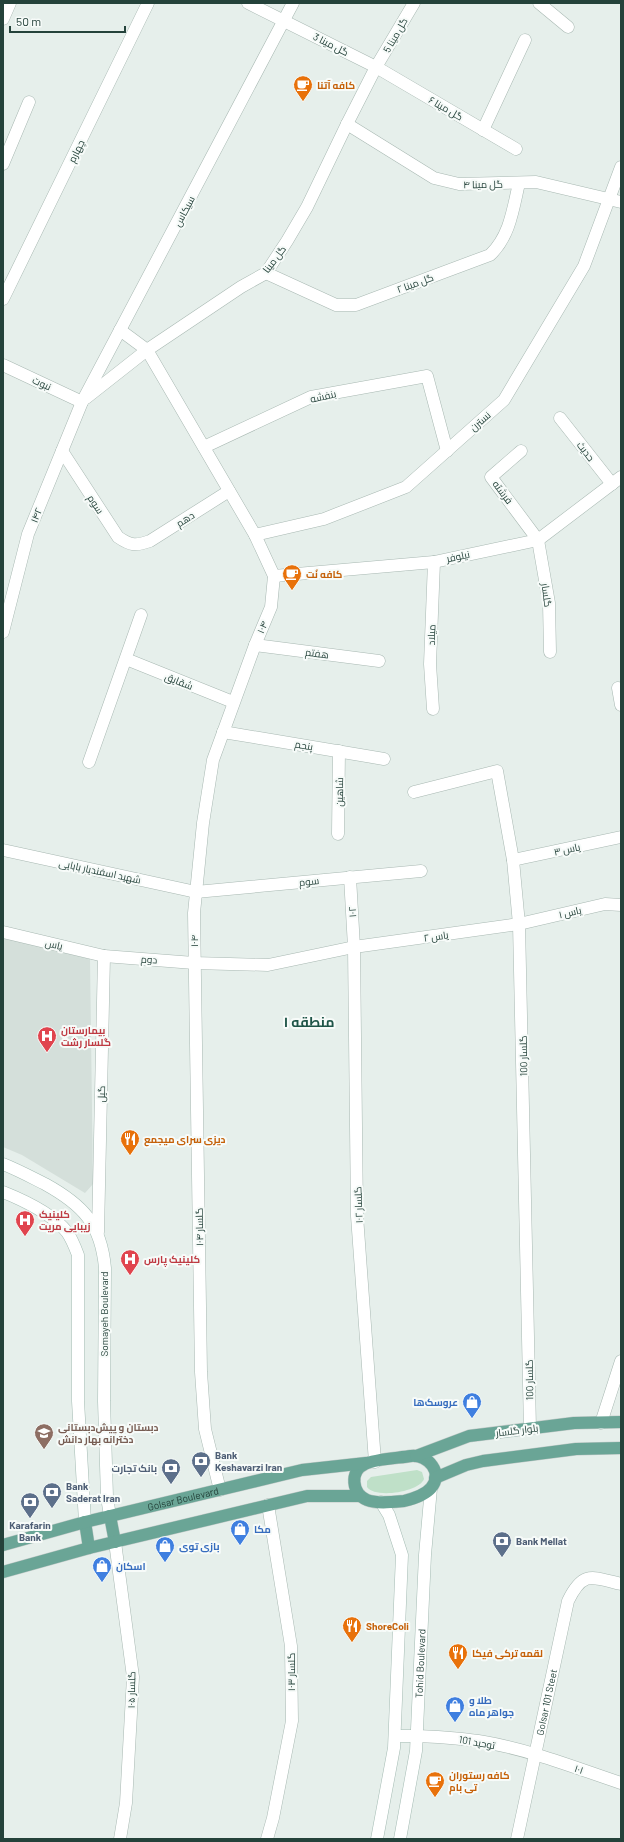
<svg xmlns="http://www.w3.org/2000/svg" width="624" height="1842" viewBox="0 0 624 1842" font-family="Barlow,Cairo,sans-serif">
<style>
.built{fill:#d4dfda}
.green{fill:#bfe0c8}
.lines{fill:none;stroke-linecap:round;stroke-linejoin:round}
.minor-casing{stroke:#a8b8b2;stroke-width:13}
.secondary-casing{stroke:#a4bbb3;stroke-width:13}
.primary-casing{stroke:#c2cac8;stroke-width:13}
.minor{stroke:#fff;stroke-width:12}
.secondary{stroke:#fff;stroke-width:12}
.primary{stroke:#6aa596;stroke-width:12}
.labels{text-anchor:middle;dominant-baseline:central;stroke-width:4;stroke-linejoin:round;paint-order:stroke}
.street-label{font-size:10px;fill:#24423a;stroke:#f7fbf9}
.food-label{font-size:10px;font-weight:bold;fill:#c56008;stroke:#f7fbf9;text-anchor:start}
.health-label{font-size:10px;font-weight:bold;fill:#be3a42;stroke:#f7fbf9;text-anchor:start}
.shop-label{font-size:10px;font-weight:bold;fill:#366cbe;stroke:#f7fbf9;text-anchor:start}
.education-label{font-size:10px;font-weight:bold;fill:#785e54;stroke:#f7fbf9;text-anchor:start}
.service-label{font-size:10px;font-weight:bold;fill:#4e5e75;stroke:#f7fbf9;text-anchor:start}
.district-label{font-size:14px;font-weight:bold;fill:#1f5548;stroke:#f7fbf9}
</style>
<rect width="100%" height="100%" fill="#e6efeb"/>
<path class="built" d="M3,938l87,21 3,225 -8,9 -63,-38 -19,-8z"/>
<path class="green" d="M417,1470l5,2 2,7c-5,13 -49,20 -57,8v-6l4,-4z"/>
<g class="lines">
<g class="minor-casing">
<g id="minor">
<path d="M248,3l128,64 140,82"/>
<path d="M539,3l29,24"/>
<path d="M3,19l7,-16"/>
<path d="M347,124l87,54 25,6 77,-2 85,20"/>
<path d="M483,130l42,-90"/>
<path d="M3,164l26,-62"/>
<path d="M266,273l70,32h20l134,-50c20,-19 23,-46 29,-72"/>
<path d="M3,299l145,-296"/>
<path d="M120,330l27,20 108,185 19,41 -3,31 -16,38 -42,115 -10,63 -9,90 7,459 4,57 15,61"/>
<path d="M3,365l79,37"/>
<path d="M86,398l61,-48 94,-63 25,-14 21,-32 20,-34 40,-83 29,-57 38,-64"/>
<path d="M560,418l52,66"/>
<path d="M204,447l107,-50 116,-21 20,75"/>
<path d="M62,451l56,86c13,9 18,9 32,4l79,-50"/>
<path d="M521,451l-30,26 47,63 11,63 1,49"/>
<path d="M255,535l69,-16 82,-32 98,-87 80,-134 37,-99"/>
<path d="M274,576l160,-14 104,-22 83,-63"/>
<path d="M3,632l25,-98 54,-132 211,-399"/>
<path d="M255,645l124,16"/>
<path d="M126,659l107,43"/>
<path d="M618,688l3,17"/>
<path d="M433,709l-3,-45 4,-102"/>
<path d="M223,732l161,27"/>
<path d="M89,762l52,-147"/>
<path d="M414,792l83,-21 16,89 6,64 11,505"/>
<path d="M338,834l1,-83"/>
<path d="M3,850l193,42 225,-21"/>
<path d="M513,860l108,-23"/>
<path d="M350,877l4,70 3,269 18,246"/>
<path d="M3,932l101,24 90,7 74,2 86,-18 165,-23 86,-20 16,1"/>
<path d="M98,1232l6,-276"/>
<path d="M601,1423l20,-62"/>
<path d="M115,1542l18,135 -7,126 -6,36"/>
<path d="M417,1736c23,1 45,2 67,6 47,8 92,26 137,41"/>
<path d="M267,1839l6,-21 19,-97 -1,-75 -23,-141"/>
<path id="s1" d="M517,1839l51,-238c15,-31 24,-24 53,-17"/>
</g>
</g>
<g class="secondary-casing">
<g id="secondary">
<path d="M3,1164c15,6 28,13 42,20 38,21 56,40 60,84l-1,133 3,96 3,19"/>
<path d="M3,1192c20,8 51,23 64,40 5,7 8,15 11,23v146l7,121"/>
<path d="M395,1736h22"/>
<path d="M377,1839l17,-91 8,-193 -13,-40 -8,-13"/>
<path id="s2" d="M400,1839l16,-88 9,-196 6,-67"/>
</g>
</g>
<g class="primary-casing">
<g id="primary">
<path d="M411,1456c17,-2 33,17 20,32 -6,7 -19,11 -27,13 -11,1 -27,3 -37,-1 -15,-6 -18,-29 -2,-36 10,-5 34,-6 46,-8z"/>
<path d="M416,1456l53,-20 105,-13 47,-1"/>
<path d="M435,1478l31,-13 17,-4 93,-12 45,-1"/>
<path d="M110,1516l5,26"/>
<path d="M85,1522l4,26"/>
<path id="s3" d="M3,1545l82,-23 217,-52 64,-7"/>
<path d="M3,1572l86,-24 218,-52h53"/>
</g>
</g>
<use href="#minor" class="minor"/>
<use href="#secondary" class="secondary"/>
<use href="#primary" class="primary"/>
</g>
<defs>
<g id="cafe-pin" transform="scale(1)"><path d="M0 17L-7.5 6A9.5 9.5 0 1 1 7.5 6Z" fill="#e8710a" stroke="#f7fbf9"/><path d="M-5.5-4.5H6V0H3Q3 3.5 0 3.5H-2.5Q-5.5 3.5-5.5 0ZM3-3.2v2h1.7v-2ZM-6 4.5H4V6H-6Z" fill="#fff"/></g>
<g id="hospital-pin" transform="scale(1)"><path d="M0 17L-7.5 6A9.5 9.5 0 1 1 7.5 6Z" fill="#e0444e" stroke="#f7fbf9"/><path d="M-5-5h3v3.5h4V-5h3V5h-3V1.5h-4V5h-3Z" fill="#fff"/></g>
<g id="restaurant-pin" transform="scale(1)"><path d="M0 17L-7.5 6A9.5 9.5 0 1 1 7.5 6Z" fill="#e8710a" stroke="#f7fbf9"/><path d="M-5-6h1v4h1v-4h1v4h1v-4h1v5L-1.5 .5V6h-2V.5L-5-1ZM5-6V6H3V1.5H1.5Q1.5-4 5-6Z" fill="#fff"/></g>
<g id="shop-pin" transform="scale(1)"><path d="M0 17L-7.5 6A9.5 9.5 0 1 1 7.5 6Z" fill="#3f7fe0" stroke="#f7fbf9"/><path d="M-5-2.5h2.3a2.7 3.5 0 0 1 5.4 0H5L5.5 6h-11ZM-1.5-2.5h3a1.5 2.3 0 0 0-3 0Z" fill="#fff"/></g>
<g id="school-pin" transform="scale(1)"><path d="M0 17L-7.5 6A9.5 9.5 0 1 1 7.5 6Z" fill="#8d6e63" stroke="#f7fbf9"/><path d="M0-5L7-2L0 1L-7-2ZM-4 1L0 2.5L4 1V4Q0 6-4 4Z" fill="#fff"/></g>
<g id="bank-pin" transform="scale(1)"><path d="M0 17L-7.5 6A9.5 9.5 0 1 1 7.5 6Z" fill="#5c6f8a" stroke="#f7fbf9"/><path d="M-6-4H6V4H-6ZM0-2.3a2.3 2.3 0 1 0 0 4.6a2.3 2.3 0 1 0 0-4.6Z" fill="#fff"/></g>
</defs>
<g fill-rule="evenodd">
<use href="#cafe-pin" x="303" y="85"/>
<use href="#cafe-pin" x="292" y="574"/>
<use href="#hospital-pin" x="47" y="1036"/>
<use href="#restaurant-pin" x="130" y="1139"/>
<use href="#hospital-pin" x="25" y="1220"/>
<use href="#hospital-pin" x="130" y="1259"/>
<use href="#shop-pin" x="472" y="1402"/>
<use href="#school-pin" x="44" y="1433"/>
<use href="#bank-pin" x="201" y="1461"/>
<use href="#bank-pin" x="171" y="1468"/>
<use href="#bank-pin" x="52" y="1492"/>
<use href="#bank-pin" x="30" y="1502"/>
<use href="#shop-pin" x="240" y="1529"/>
<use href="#bank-pin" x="502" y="1541"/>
<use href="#shop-pin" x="165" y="1546"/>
<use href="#shop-pin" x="102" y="1566"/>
<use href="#restaurant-pin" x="352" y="1626"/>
<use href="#restaurant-pin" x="458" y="1653"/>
<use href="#shop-pin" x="455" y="1706"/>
<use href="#cafe-pin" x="435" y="1781"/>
</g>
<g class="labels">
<g class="street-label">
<text transform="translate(395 35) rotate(-60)">گل مینا 5</text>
<text transform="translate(331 44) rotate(27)">گل مینا 3</text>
<text transform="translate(446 108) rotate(30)">گل مینا ۶</text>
<text transform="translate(76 151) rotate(-64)">چهارم</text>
<text transform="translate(483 184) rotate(-1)">گل مینا ۴</text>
<text transform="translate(184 211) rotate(-62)">سیکاس</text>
<text transform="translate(274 259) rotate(-53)">گل مینا</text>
<text transform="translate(415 283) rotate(-20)">گل مینا ۲</text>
<text transform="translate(42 383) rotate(25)">نبوت</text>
<text transform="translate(323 396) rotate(-13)">بنفشه</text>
<text transform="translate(480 421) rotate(-41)">نسترن</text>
<text transform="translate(586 451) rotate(52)">حدیث</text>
<text transform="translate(503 492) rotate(53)">فرشته</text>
<text transform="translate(96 504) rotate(57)">سوم</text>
<text transform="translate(36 515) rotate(-68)">۱۴۲</text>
<text transform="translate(185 519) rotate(-32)">دهم</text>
<text transform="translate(458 556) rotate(-12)">نیلوفر</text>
<text transform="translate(547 595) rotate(83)">گلسار</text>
<text transform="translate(262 627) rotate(-67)">۱۰۴</text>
<text transform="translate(431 635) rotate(-88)">میلاد</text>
<text transform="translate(317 653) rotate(7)">هفتم</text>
<text transform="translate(179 681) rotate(22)">شقایق</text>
<text transform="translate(304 745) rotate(10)">پنجم</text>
<text transform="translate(339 792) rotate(-89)">شاهین</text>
<text transform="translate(567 849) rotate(-12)">یاس ۳</text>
<text transform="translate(100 871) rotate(12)">شهید اسفندیار بابایی</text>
<text transform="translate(309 881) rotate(-6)">سوم</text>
<text transform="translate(352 912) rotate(-94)">۱۰۲</text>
<text transform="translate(570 912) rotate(-13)">یاس ۱</text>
<text transform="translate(436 936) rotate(-8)">یاس ۲</text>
<text transform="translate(194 941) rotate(-90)">۱۰۴</text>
<text transform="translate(54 944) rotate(13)">یاس</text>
<text transform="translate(149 959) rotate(4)">دوم</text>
<text transform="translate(523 1056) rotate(-91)">گلسار 100</text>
<text transform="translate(101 1094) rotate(-89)">گیل</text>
<text transform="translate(358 1205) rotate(-92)">گلسار ۱۰۲</text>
<text transform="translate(199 1227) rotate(-91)">گلسار ۱۰۴</text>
<text transform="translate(104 1314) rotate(-90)">Somayeh Boulevard</text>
<text transform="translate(529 1380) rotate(-91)">گلسار 100</text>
<text transform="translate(517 1430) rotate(-7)">بلوار گلسار</text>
<text stroke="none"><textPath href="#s3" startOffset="186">Golsar Boulevard</textPath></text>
<text stroke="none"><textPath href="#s2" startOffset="177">Tohid Boulevard</textPath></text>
<text transform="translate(291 1672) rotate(-90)">گلسار ۱۰۳</text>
<text transform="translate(131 1690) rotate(-89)">گلسار ۱۰۵</text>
<text stroke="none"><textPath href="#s1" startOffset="140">Golsar 101 Steet</textPath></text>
<text transform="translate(477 1742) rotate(10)">توحید 101</text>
<text transform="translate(579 1769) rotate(18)">۱۰۱</text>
</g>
<g class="food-label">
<text x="317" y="85">کافه آتنا</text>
<text x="306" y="574">کافه نُت</text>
<text x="144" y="1139">دیزی سرای میجمع</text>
<text x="366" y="1626">ShoreColi</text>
<text x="472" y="1653">لقمه ترکی فیکا</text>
<text x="449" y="1775">کافه رستوران<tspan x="449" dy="12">تی بام</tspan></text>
</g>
<g class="health-label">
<text x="61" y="1030">بیمارستان<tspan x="61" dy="12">گلسار رشت</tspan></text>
<text x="39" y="1214">کلینیک<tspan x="39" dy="12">زیبایی مریت</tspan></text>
<text x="144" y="1259">کلینیک پارس</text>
</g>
<g class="shop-label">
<text x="458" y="1402" text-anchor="end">عروسک‌ها</text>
<text x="254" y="1529">مکا</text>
<text x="179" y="1546">بازی توی</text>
<text x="116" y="1566">اسکان</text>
<text x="469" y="1700">طلا و<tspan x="469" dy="12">جواهر ماه</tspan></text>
</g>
<g class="education-label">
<text x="58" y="1427">دبستان و پیش‌دبستانی<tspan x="58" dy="12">دخترانه بهار دانش</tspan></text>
</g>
<g class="service-label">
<text x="215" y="1455">Bank<tspan x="215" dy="12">Keshavarzi Iran</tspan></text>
<text x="157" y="1468" text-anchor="end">بانک تجارت</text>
<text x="66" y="1486">Bank<tspan x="66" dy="12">Saderat Iran</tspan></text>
<text x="30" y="1525" text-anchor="middle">Karafarin<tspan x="30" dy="12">Bank</tspan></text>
<text x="516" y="1541">Bank Mellat</text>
</g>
<g class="district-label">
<text x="309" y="1021">منطقه ۱</text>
</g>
</g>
<rect width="624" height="1842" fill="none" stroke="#24423a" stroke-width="8"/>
<path d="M10 26v6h115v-6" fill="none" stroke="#24423a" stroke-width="2"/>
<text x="16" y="26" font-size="12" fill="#24423a" stroke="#f7fbf9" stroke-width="3" paint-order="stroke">50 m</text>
</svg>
